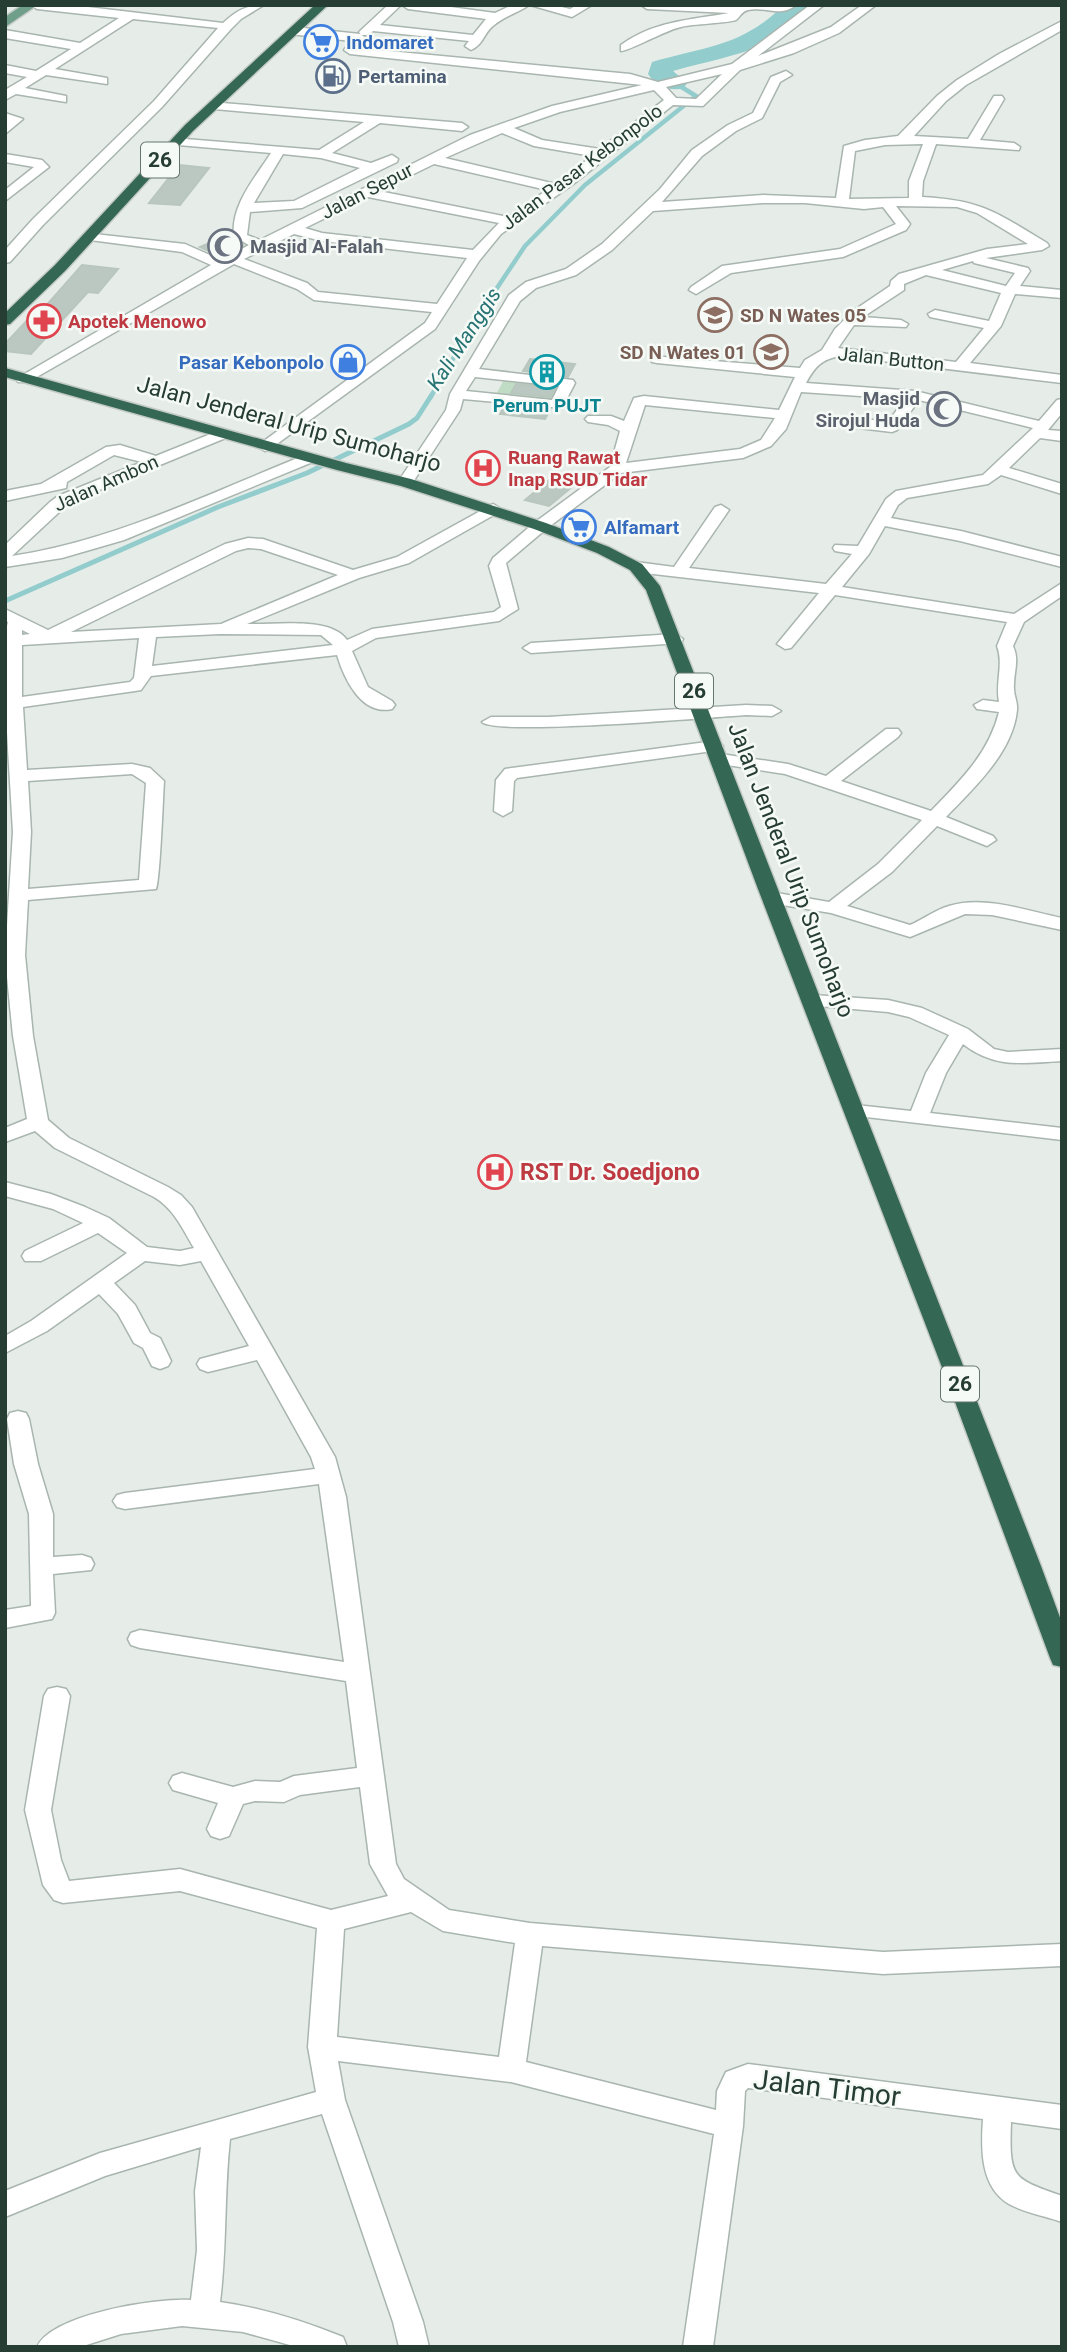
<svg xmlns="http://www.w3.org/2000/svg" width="1067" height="2352" viewBox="0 0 1067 2352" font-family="Roboto,sans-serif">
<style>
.green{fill:#c1dcc4}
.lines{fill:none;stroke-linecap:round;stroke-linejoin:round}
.stream-far1{stroke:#93cccc;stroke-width:4.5}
.stream{stroke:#93cccc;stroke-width:5}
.river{fill:#93cccc;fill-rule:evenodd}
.building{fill:#bbc8c1;stroke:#b8c6be;stroke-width:2}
.minor-casing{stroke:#a9b5af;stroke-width:3}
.major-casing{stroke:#c2c9c6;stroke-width:3}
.highway-casing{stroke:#c2c9c6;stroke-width:3}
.minor{fill:#fff;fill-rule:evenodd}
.major{fill:#6f9e8a;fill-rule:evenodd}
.highway{fill:#356755;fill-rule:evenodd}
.labels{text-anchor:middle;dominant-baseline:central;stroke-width:5;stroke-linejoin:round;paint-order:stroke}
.far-shop-label{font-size:19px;font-weight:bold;fill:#366cbe;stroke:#f6faf7;text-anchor:start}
.far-service-label{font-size:19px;font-weight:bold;fill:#4e5e75;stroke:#f6faf7;text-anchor:start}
.far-street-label{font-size:19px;fill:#263d34;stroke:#f6faf7}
.far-worship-label{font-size:19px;font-weight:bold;fill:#5b616d;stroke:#f6faf7;text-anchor:start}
.far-education-label{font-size:19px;font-weight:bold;fill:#785e54;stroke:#f6faf7;text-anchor:start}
.far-health-label{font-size:19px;font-weight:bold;fill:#be3a42;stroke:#f6faf7;text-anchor:start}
.far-culture-label{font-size:19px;font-weight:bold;fill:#0d838f;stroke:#f6faf7}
.shield{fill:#f6faf7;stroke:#64766e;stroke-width:2}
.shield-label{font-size:21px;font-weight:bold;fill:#263d34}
.far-water-label{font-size:21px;font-style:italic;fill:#267374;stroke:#f6faf7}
.street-label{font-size:23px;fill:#263d34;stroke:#f6faf7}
.health-label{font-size:23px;font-weight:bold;fill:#be3a42;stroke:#f6faf7;text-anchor:start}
.near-street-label{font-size:28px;fill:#263d34;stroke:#f6faf7}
</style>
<rect width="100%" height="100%" fill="#e6ede9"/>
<path class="green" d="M505,378l56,6 -9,18 -57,-6z"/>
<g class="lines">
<path class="stream-far1" d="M430,398l47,-80 48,-72 60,-61 111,-89 -21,-13"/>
<path class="stream" d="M5,601l213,-94 89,-34 102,-49 8,-6 14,-22"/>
<path class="river" d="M784,5h26c-33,48 -87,51 -137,66l14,12 -3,5c-14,4 -28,-2 -36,-14l4,-12c55,-16 89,-15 132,-57z"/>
</g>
<path class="building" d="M179,165l30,3 -29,37 -31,-2z
M228,235l15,10 -21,12 -22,-10z
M82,265l36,4 -20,24 -10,-1 -57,62 -26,-3v-7l27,-29 5,1z
M530,359l45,5 -7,13 -45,-6z
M516,384l39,4 -5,9 -39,-4z
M505,405l45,5 -5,9 -45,-5z
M555,475l23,7 -29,24 -24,-6z"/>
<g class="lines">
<g class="minor-casing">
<path id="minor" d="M31,5h40l152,18c13,-12 23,-18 41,-18l-23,14 -10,10 -69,78 -119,118 -33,37 -5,1v-13l28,-31 121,-118 64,-73 -85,-9 -78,50 52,9v6l-61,-9 -21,13 41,8v6l-50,-8 -11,6v-10l22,-13 -22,-4v-8l31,6 35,-22 -66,-11v-8l75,13 39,-25 -82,-9z
M388,5h13l-21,20 93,10 13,-16 -78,-10 -6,-4h34l59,8 17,-8h17c-11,8 -25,11 -36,21 -10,8 -9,18 -22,24l-6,-4 4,-5 -96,-10 -4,4h-8l-2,-3z
M530,5h23l17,4 7,-4h15l-20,12z
M641,5h155c-16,13 -31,1 -48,5 -7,2 -7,6 -12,10 -6,3 -45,4 -55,7 -15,3 -54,25 -60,24v-6c33,-24 69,-25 108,-32l-82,-4z
M810,5h14l-66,51 73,-29 31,-22h14l-37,28 -45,20 -54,17 -37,36 -30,-1 -101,80 -71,49 -22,27 -44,68 -165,120 -5,2 -8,-5 168,-123 7,-11 -118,-12 -17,-11 -63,-25 -206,118h-10l-2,-3 195,-114 -29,-13 -92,-12 -5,-1v-6l100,11 36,16 28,-15 -15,-8c-4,-31 21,-59 37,-84l-93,-8 -6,-4 1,-3 146,12 45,-28 -150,-13 -4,-1v-6l252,21 6,4 -6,4 -82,-8 -48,30 39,10 21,-8 6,4 -1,3 -95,46 -52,4 -3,23 13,5 210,-105 82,-29 90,-21 -292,-31 -6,-4 2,-3 284,27 28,8 74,-18zM722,74l-26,25 -20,-1 -10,-11zM654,90l10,10 -64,49 -58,-9 -28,-12 46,-16zM502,133l32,13 58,10 -36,28 -111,-26zM283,154l38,4 39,10 -66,33 -40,2zM434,164l113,26 -39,27 -129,-26zM368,197l131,26 -26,27 -151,-17 -17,-5zM294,234l28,7 145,17 -30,46 -119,-12 -11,-9 -63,-24z
M1062,21v9l-96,55 -20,16 -32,35 54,3 26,-43h8l2,3 -24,41 34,3 6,4 -1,3 -83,-6 -13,37 -1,16c60,3 75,16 125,46l2,3 -7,4 -56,8 42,10 2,3 -10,15 42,4v8l-47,-4 -14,32 -31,37 92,12v8l-221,-27c-20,3 -26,11 -35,27l109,8 124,30 18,-21 5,-1v14l-14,17 14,1v10l-22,-3 -31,30 53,16v10l-61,-19 -13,9 -81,14 -9,7 -7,13 70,13 101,26v10l-102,-26 -75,-15 -16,28 -27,33 172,27 48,-31v13l-38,26 -11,24c7,15 0,27 1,43 0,7 4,14 3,21 -4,42 -43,78 -71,107l47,19 3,4 -9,6 -50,-20 -45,46 -45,34 63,19c14,-6 25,-15 39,-19 36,-11 77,5 113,12v12l-70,-15 -27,-1 -55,23 -79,-24 -67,-11 -2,-4 2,-4 7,-2 58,10 49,-38 44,-44 -137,-46 -64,-10 -9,-5 9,-5 67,10 38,12 60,-47h12l3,4 -3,4 -57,44 90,30c29,-30 58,-58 68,-99l-22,-3 -3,-4 9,-5 16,2c-4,-19 5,-38 -2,-56l10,-24 -172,-27 -44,53 -6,1 -8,-5 42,-51 -183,-21 -8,-5 8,-5 38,5 41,-60 6,-2 8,5 -40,58 137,16 26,-30 -17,-3 -2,-3 2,-3 23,1 28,-47 10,-8 87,-16 50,-47 -114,-28 -22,30 -5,2 -42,-5 -8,-5 8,-5 38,5 17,-23 -104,-7 -15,37 -15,17 -28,12 -122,15 -75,56 -40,34 12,46 -19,12 -123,17 -24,13 16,36 24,14 3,4 -3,4c-31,7 -48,-31 -55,-54l-186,21 -10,14 -6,1 -112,16 4,63 105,-6 18,4 14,13c-1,16 -4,100 -8,108l-128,11 -3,55 8,81 15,84 21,18 99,49 13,8 11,12 143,250 11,40 50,367 8,15 45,31 81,13 353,29 179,-8v22l-179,8 -341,-28 -16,116 190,48 1,-19 9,-19 22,-8 314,41v24l-51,-7c-2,57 1,56 51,74v26c-17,-6 -37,-9 -53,-18 -29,-17 -28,-56 -26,-85l-235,-31 -3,3 -2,35 -30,221h-30l31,-213 -203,-52 -173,-21 7,39 78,222 6,25h-30l-6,-25 -71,-208 -92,25c-6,54 -3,108 -10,163 43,6 83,19 123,35l4,10h-50l-54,-15 -61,-6 -61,8 -41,13h-43c15,-33 119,-49 154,-47l6,-50 -2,-59 6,-44 -96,29 -100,41v-26l95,-38 216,-61 -8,-45 9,-119 -137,-37 -117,12 -9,-3 -11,-15 -18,-75 19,-114 4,-7 9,-2 9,2 4,7 -19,114 10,50 8,21 111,-12 151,41 57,-14 -18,-32 -10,-77 -60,8 -16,7 -29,-1 -12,3 -14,32 -9,3 -9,-3 -4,-7 11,-26 -45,-13 -4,-7 4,-7 9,-3 51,14 22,-6 25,1 14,-6 63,-8 -11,-87 -206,-33 -9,-3 -3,-6 3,-6 9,-3 204,32 -25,-178 -194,25 -8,-2 -4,-6 4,-6 8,-2 190,-24 -4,-12 -54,-97 -49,12 -8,-3 -3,-5 3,-5 49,-13 -48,-85 -21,4 -35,-4 -31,22 21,22 15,28 10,5 11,23 -3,5 -8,3 -8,-3 -9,-18 -9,-5 -16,-29 -19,-20 -52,37 -42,22v-17l26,-15 96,-68 -29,-20 -57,28h-16l-3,-5 3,-5 58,-28 -30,-14 -48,-13v-14l46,12 34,13 24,11 38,29 33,4 14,-3c-12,-20 -20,-39 -40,-51l-99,-49 -20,-17 -30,11v-14l22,-9 -14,-83 -8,-79 8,-125 -8,-133v-65l3,-12 -3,-1v-12l43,21 177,-86 23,-6 15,1 90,31 44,-13 96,-53 8,5 -2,3 -90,51 -50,15 -112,46c27,1 84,-8 100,16l25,-11 122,-17 7,-5 -12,-41 4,-8 41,-35 76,-56 10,-36 -12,-6 -20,-3 -3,-3 3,-3h23l13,5 10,-23 10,-2 135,14 16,-33 -138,-14 -5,-1 -2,-3 2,-3 148,12 5,-8 17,-10 13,-21 18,-18 37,-25 1,-5 8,-7 88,-25 41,-5 -51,-31 -20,-6 -61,-1 14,18 -4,6 -63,27 -112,16 -35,21 -7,-4 2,-3 31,-21 118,-17 56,-25 -13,-17 -19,2 -59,-6h-42l-110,8 -41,39 -36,25 -40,13 -16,13 -41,68 94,11 2,3 -13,25 -99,-9 -3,11 -49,75h-10l-3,-3 48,-72 4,-16 59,-99 17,-13 40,-13 36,-25 58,-55 32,-39 36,-25 25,-12 18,-36 15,-6 6,4 -12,7 -18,36 -26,13 -34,25 -40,46 101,-7 73,3 8,-52 21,-6 33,-4 39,-40 20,-16 42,-26zM923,144l-14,37v17l-60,1 6,-48 30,-6zM973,261l1,2 41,10 -9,13 -64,-16zM926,275l75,18 -12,28 -54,-11 -7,4 2,3 54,11 -28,34 -118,-14 16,-23 52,2 2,-3 -7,-4 -38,-3 41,-27v-6zM475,377l84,9 -7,14 -86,-9zM645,405l130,13 -14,22 -21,9 -114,14zM248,548l13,1 77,26 -117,49 -150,8 165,-81zM22,630l8,4 -8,1zM220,634l101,1 12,10 -181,21 4,-29zM139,638l-5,40 -4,4 -108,15v-52zM132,774l14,9 -7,97 -111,9 3,-57 -3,-51zM411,1912l32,19 72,12 -16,114 -162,-20 7,-108z
M294,27l66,7 6,4 -6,4 -70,-8 -2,-3z
M5,113l18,6 -18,15z
M5,154l37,6 7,7 -44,34v-11l29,-23 -29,-5z
M223,429l8,5 -3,3 -158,65 -58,54c104,-16 196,-62 293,-101h10l3,3 -3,3 -191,79 -62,18 -57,9v-22l45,-43 8,-6 84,-34 -28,-7 -47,27 -1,6 -61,13v-10l36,-7 65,-37 14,-2 36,11z
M675,634l8,5 -2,4 -150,10 -8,-5 8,-5z
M746,705l26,1 9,5 -9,5 -26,-1c-33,2 -251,21 -264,7l9,-5h57z
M714,741l9,5 -3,4 -203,28 -3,3 -2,30 -9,5 -9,-5 2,-31 9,-11z
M813,995l75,5 34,8 46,21 26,20 14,3 54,-3v12c-39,2 -67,8 -99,-17l-17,29 -16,40 132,15v12l-213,-25 -3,-4 3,-4 7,-2 55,6 15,-38 23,-38 -40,-18 -21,-5 -82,-7 -3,-4 3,-4z
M18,1411l8,2 3,6 9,45 15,50v43l29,-2 9,3 3,6 -3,6 -38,4 2,39 -3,6 -47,9v-18l26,-4 -2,-92 -15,-50 -7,-45 3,-6z"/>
</g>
<g class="major-casing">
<path id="major" d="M23,5h14l-32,22v-10z"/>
</g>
<g class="highway-casing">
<path id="highway" d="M315,5h13l-135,126 -128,140 -55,53 -5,1v-12l50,-48 130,-140z
M5,368l341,95 65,16 135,44 63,24 33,17 18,22 381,980 21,57v44l-9,-2 -3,-7 -102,-275 -190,-494 -112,-299 -16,-20 -33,-17 -63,-24 -133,-43 -64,-16 -332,-93z"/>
</g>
<use href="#minor" class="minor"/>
<use href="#major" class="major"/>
<use href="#highway" class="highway"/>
</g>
<defs>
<g id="supermarket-ring" transform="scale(1.75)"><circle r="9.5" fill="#f6faf7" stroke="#3f7fe0" stroke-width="1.5"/><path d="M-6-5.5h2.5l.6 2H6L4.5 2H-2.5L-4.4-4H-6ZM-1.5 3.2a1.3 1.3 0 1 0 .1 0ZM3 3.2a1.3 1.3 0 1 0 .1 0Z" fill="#3f7fe0"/></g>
<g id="fuel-ring" transform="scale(1.75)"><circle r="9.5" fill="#f6faf7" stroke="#5c6f8a" stroke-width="1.5"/><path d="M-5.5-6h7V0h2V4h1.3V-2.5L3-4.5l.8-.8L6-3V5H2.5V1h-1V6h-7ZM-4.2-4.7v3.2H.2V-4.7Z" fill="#5c6f8a"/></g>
<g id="mosque-ring" transform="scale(1.75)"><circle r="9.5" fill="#f6faf7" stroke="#6b7280" stroke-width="1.5"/><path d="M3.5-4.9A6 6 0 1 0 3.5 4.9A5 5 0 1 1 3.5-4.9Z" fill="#6b7280"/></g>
<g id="school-ring" transform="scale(1.75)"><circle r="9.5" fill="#f6faf7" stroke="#8d6e63" stroke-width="1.5"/><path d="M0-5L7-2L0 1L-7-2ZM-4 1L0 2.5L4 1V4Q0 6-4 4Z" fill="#8d6e63"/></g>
<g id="pharmacy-ring" transform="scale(1.75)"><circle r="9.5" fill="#f6faf7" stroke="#e0444e" stroke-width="1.5"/><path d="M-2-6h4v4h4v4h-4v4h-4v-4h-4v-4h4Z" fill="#e0444e"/></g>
<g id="shop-ring" transform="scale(1.75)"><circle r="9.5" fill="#f6faf7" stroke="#3f7fe0" stroke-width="1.5"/><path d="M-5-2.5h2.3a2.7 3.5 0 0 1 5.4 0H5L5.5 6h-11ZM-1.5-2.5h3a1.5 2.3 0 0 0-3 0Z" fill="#3f7fe0"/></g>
<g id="building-ring" transform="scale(1.75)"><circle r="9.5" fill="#f6faf7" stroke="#0f9aa8" stroke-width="1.5"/><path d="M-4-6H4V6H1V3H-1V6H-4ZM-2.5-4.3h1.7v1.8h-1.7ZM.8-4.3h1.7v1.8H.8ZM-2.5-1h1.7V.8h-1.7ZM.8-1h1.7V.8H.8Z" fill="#0f9aa8"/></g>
<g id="hospital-ring" transform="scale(1.75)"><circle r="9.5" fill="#f6faf7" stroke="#e0444e" stroke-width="1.5"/><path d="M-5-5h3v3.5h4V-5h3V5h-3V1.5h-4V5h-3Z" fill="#e0444e"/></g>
</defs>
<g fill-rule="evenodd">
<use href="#supermarket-ring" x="321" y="42"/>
<use href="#fuel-ring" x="333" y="76"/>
<use href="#mosque-ring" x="225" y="246"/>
<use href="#school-ring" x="715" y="315"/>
<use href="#pharmacy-ring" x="44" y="321"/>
<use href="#school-ring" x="771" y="352"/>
<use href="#shop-ring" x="348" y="362"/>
<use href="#building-ring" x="547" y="372"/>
<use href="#mosque-ring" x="944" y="409"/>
<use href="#hospital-ring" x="483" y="468"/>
<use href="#supermarket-ring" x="579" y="527"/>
<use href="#hospital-ring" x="495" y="1172"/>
</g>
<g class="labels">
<g class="far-shop-label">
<text x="346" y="42">Indomaret</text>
<text x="324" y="362" text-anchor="end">Pasar Kebonpolo</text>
<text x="604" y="527">Alfamart</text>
</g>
<g class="far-service-label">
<text x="358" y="76">Pertamina</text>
</g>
<g class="far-street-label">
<text transform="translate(582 167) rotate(-37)">Jalan Pasar Kebonpolo</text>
<text transform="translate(367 191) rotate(-27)">Jalan Sepur</text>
<text transform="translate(891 359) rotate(6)">Jalan Button</text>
<text transform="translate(106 483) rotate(-24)">Jalan Ambon</text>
</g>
<g class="far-worship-label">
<text x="250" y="246">Masjid Al-Falah</text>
<text x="920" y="398" text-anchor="end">Masjid<tspan x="920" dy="22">Sirojul Huda</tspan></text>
</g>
<g class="far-education-label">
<text x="740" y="315">SD N Wates 05</text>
<text x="746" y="352" text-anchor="end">SD N Wates 01</text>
</g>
<g class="far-health-label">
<text x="68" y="321">Apotek Menowo</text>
<text x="508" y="457">Ruang Rawat<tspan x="508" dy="22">Inap RSUD Tidar</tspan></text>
</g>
<g class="far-culture-label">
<text x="547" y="405">Perum PUJT</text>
</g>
<g class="shield">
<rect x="141" y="142.5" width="38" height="35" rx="5"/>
<rect x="675" y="673.5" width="38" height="35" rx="5"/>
<rect x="941" y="1366.5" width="38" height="35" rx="5"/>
</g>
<g class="shield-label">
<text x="160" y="160">26</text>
<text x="694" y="691">26</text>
<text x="960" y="1384">26</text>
</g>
<g class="far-water-label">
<text transform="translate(464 339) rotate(-57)">Kali Manggis</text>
</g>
<g class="street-label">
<text transform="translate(289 424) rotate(15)">Jalan Jenderal Urip Sumoharjo</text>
<text transform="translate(791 870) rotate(69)">Jalan Jenderal Urip Sumoharjo</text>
</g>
<g class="health-label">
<text x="520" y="1172">RST Dr. Soedjono</text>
</g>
<g class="near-street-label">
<text transform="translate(827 2088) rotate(7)">Jalan Timor</text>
</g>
</g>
<rect width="1067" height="2352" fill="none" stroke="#263d34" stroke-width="14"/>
</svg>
